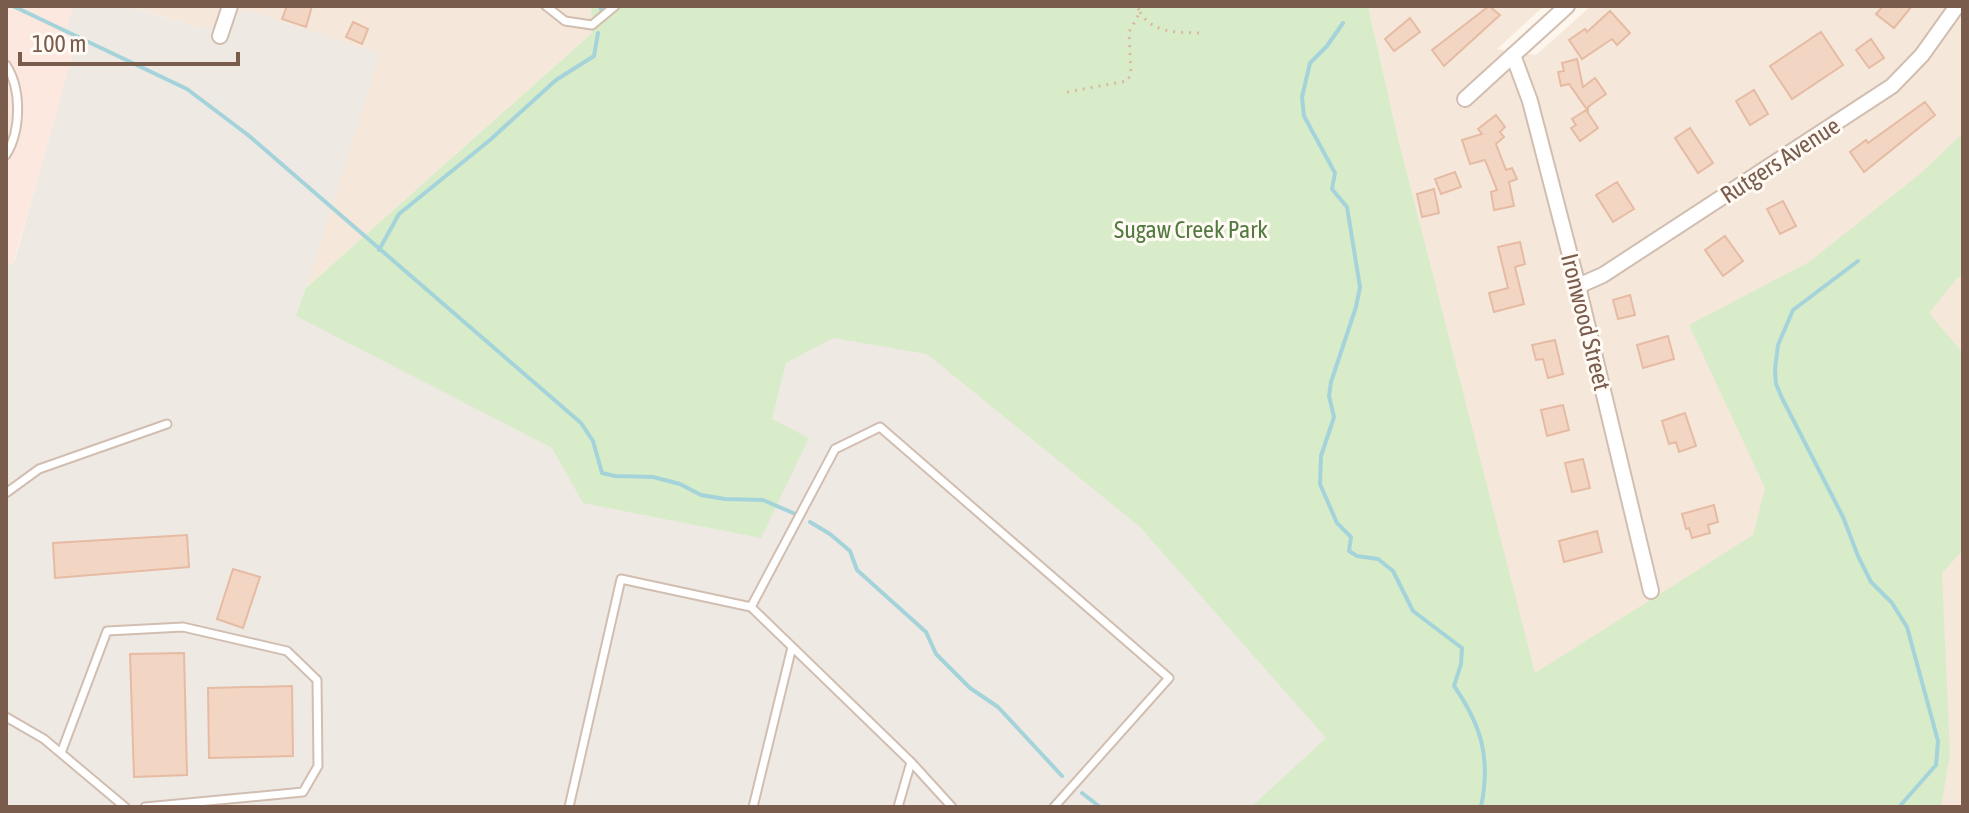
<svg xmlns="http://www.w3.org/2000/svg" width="1969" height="813" viewBox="0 0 1969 813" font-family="'Asap Condensed',sans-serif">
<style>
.residential{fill:#f5e8da}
.commercial{fill:#fde8e0}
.industrial{fill:#efe9e4}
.green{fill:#d8ecc9}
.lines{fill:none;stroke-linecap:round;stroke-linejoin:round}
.stream{stroke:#a5d3da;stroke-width:4}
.building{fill:#f3d5c3;stroke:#e6bba3;stroke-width:2}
.lane-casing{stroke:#d1beb0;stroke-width:11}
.street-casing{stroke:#d1beb0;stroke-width:18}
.path{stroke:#d9b8a5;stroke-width:3;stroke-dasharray:2 6;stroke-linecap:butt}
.lane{stroke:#fff;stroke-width:7}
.street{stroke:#fff;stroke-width:14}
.labels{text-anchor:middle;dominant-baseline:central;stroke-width:6;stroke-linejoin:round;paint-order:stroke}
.street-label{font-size:24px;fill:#7a5c4d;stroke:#fffaf3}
.park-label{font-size:24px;fill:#537a41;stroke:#fffaf3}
</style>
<rect width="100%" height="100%" fill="#fdf6ec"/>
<path class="residential" d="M128,6h463l1,27 -286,255 -59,-277 -43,18z
M1368,6h176l-47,43 39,6 55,-49h372v801h-161l-264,-119 -140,-550z"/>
<path class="commercial" d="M6,6h67l-8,26 13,6 -65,226 -7,1z"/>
<path class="industrial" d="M73,6h54l77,23 43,-19 133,44 -78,248 566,2 569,429 -121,74h-1310v-542l8,-2 63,-224 -12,-7z"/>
<path class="green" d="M591,6h777l30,132 137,535 218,-138 12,-47 -76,-163 120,-63 112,-89 42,-40v145l-5,-1 -29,36 34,40v197l-21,23 8,182 -9,52h-690l75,-69 -186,-211 -213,-173 -94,-16 -47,25 -14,56 37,19 -48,100 -178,-35 -31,-55 -256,-132 10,-28 286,-255z"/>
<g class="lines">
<path class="stream" d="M13,6l174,83 61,46 333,288 12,18 9,32 13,3 38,1 27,7 21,11 24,4 38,1 30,13
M600,6l2,6
M1343,23l-16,23 -17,17 -8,34 2,19 31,57 -3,16 15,18 13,80 -4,20 -25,75 -2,14 5,21 -13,39 -1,28 17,39 14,14 -2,14 8,5 21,3 15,12 20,40 49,37 -1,16 -7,22c28,40 37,73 27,121
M379,250l20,-36 91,-74 66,-60 38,-24 4,-23
M1858,261l-65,49 -15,35 -3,25 1,14 6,14 61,119 15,39 13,26 21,21 15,24 31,114 -2,24 -37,42
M810,522l20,12 20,17 7,19 69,62 10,22 34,34 28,19 64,69
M1082,793l18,14"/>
</g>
<path class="building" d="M287,6h25l-6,21 -24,-8z
M1489,6l11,9 -56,51 -12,-16z
M1883,6h29l-18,22 -18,-14z
M1610,11l20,22 -13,12 -5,-6 -30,20 -13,-19 16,-11 2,3z
M1410,18l10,14 -26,19 -9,-12z
M353,22l15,7 -6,15 -16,-7z
M1821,32l22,33 -51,34 -22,-33z
M1871,39l13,19 -15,10 -13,-18z
M1577,59l6,28 12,-9 11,16 -18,13v4l-19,-27 -8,2 -3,-14 6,-1 -2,-8z
M1754,90l14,24 -18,11 -14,-24z
M1925,102l10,13 -71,57 -14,-20 16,-12 2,3z
M1586,110l12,18 -18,13 -9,-13 5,-3 -4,-6z
M1496,115l9,12 -5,5 4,5 -8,7 10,26 6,-2 5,11 -8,3 5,24 -20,4 -3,-18 6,-2 -12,-30 -15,4 -8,-24 20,-6 -4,-5z
M1690,128l23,35 -15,10 -23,-35z
M1455,172l6,15 -20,7 -6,-15z
M1617,182l17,27 -21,13 -17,-27z
M1434,189l5,24 -17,4 -5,-23z
M1783,201l13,25 -16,8 -13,-25z
M1725,236l18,25 -20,15 -18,-26z
M1520,242l5,22 -10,3 9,37 -30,8 -5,-19 19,-5 -10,-41z
M1630,295l5,20 -17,4 -5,-19z
M1668,336l6,23 -31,9 -6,-23z
M1555,340l8,34 -15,4 -5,-19 -7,1 -4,-15z
M1563,405l6,25 -22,6 -6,-26z
M1685,413l11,33 -17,6 -3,-10 -7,2 -7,-23z
M1583,459l7,29 -18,4 -7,-29z
M1714,505l4,17 -10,3 2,8 -18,5 -3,-10 -3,1 -4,-15z
M1597,531l5,21 -38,10 -5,-21z
M187,535l2,32 -134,11 -2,-35z
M233,569l27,8 -17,51 -26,-9z
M184,653l3,122 -53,2 -4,-123z
M292,686l1,70 -84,2 -1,-70z"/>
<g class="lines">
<g class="lane-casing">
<path id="lane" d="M546,6l19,15 27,4 23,-19
M6,65c16,24 15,66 0,90
M6,493l33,-24 128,-45
M6,717l38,22 81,68
M61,753l46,-122 76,-4 104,24 30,29 1,86 -15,26 -158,15
M911,762l-160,-155 84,-158 45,-22 289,251 -115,129
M569,807l52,-228 130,28
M753,807l39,-160
M898,807l13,-45 41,45"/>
</g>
<g class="street-casing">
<path id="street" d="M220,36l10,-30
M1513,55l17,46 48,185 73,305
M1465,99l102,-93
M1578,286l25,-11 289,-189 30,-31 35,-49"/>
</g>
<path class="path" d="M1140,12c13,22 37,20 60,21
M1067,92l60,-11 4,-7 -2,-42 11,-20 -3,-6"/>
<use href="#lane" class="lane"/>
<use href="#street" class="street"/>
</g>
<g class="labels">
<g class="street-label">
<text transform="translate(1780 160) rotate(-33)">Rutgers Avenue</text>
<text transform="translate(1586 322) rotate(76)">Ironwood Street</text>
</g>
<g class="park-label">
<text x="1191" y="229">Sugaw Creek Park</text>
</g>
</g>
<rect width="1969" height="813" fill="none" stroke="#7a5c4d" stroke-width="16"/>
<path d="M20 52v12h218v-12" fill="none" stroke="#7a5c4d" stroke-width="4"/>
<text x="32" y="52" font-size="24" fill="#7a5c4d" stroke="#fffaf3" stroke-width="6" paint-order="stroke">100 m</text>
</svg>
